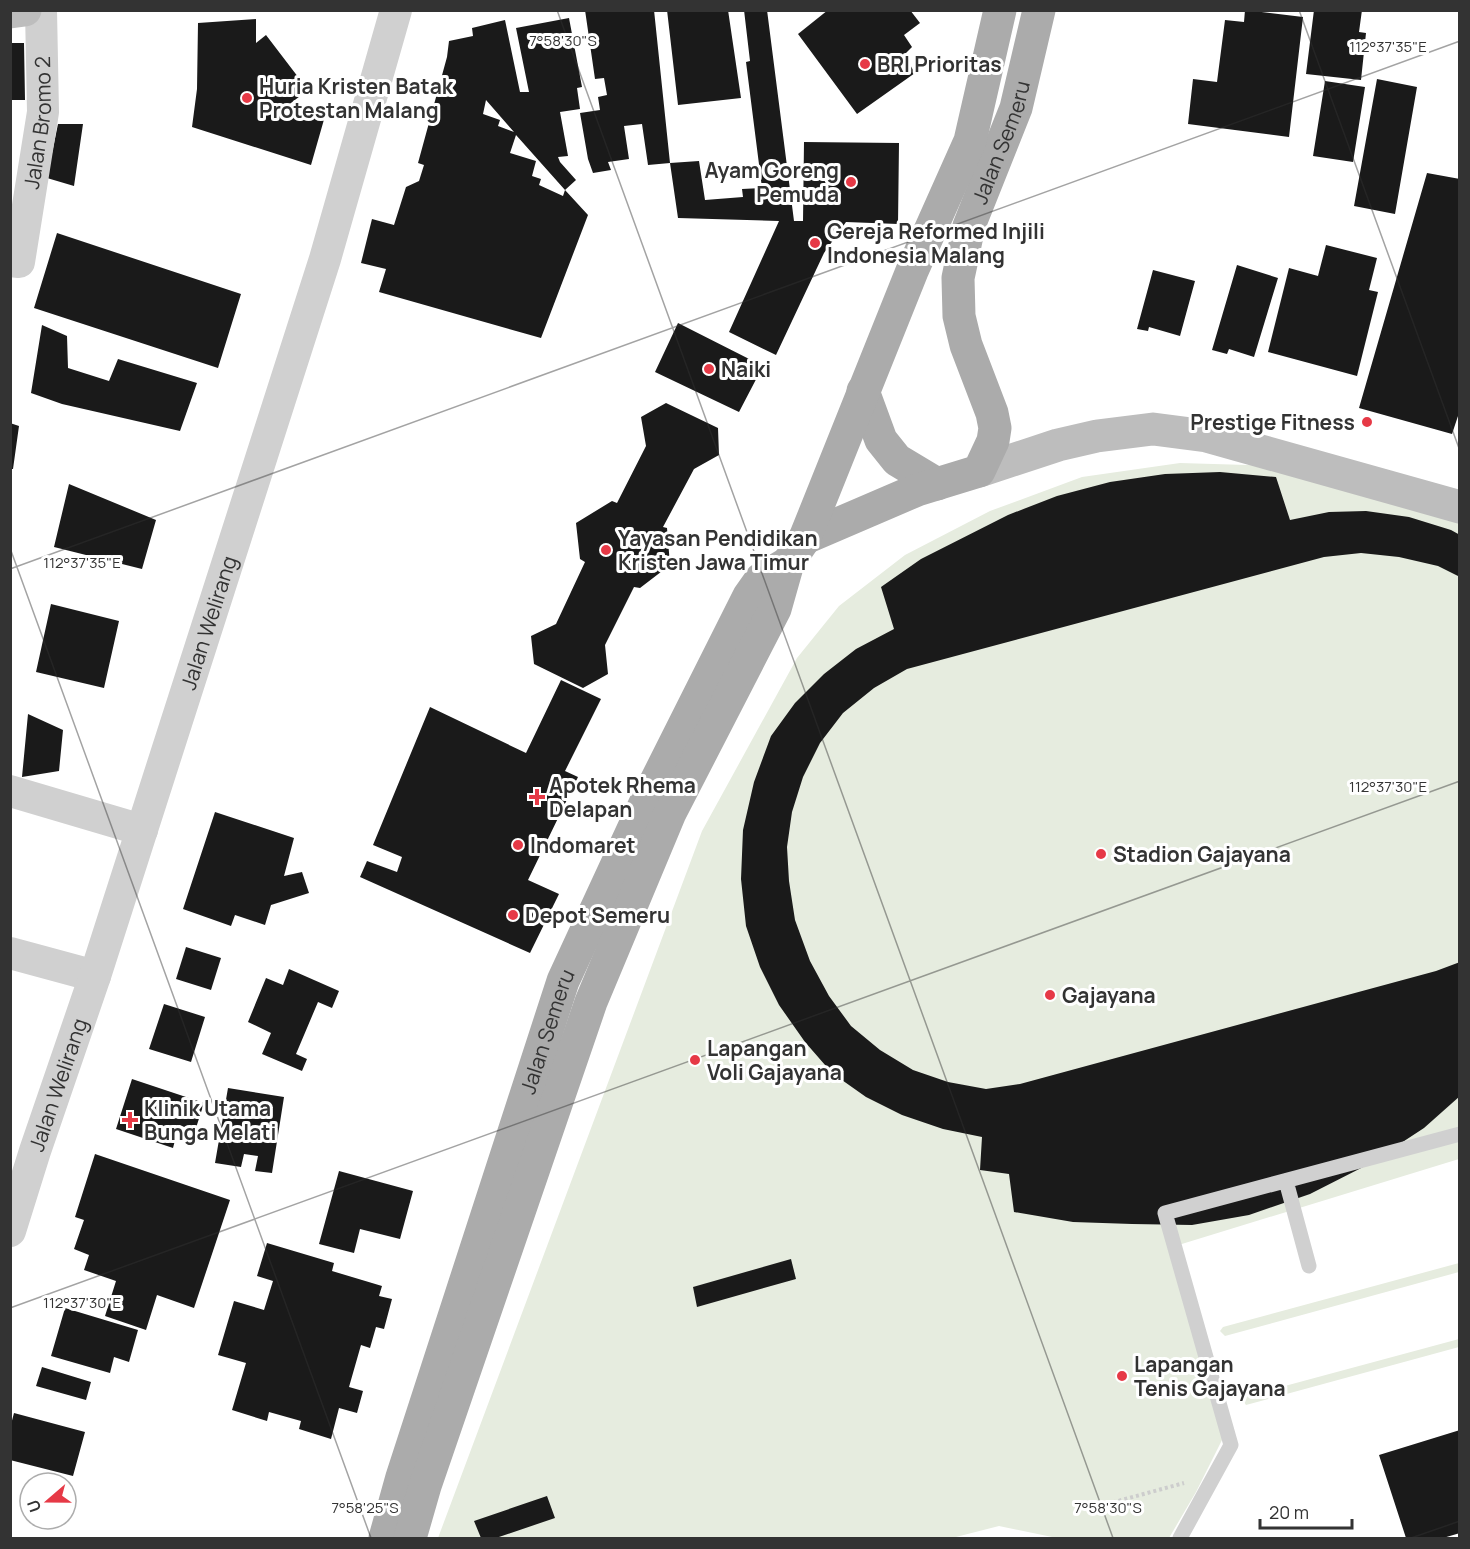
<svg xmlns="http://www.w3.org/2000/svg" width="1470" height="1549" viewBox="0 0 1470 1549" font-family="Manrope,sans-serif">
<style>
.green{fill:#e6ecdf}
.building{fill:#1a1a1a;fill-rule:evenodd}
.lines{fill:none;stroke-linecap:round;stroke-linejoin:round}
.path{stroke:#cdcdcd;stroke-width:4;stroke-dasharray:3 3;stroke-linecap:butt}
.lane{stroke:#d0d0d0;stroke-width:15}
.street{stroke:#d0d0d0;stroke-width:32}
.secondary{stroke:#bdbdbd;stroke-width:33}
.primary{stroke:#ababab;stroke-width:33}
.ticks{fill:none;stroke:#333;stroke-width:1.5;stroke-opacity:0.45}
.poi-dot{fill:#e63946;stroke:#fff;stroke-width:2}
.labels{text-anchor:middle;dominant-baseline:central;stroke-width:6;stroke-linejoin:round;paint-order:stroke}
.poi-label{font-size:21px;font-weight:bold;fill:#333;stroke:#fff;text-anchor:start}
.street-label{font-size:21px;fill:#333;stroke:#fff}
.ticks-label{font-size:15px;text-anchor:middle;fill:#333;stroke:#fff;stroke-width:6;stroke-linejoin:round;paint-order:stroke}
</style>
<rect width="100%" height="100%" fill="#fff"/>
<path class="green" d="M1180,463l97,3 182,51v642l-287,88 52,189 -28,56 -27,46h-112l-58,-12 -47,12h-514l264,-707 95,-173 42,-52 66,-51 85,-44 92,-34z
M1459,1263v9l-234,64 -5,-5 3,-4z
M1459,1339v8l-213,58 -4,-6 2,-2z"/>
<path class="building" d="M585,10h69l16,153 -22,2 -6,-41 -18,2 5,33 -21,3 3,8 -18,3 -5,-14 -8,-46 20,-3 -2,-13 9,-2 -3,-17 -9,1z
M667,10h61l13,88 -63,7z
M744,10h23l27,211h9l1,-79 95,1 -1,81 -52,-2 -22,31 -48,102 -47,-23 50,-111 -101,-3 -8,-55 29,-2 6,39 38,-3 -1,-8 20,-1 -16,-126 4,-1z
M828,10h82l10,13 -16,12 8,12 -8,8 11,18 -58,41 -59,-80z
M1245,10l58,7 -14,120 -101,-13 5,-45 24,3 8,-62 19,2z
M1314,10h48l-3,22 7,1 -5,47 -55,-6z
M569,18l13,69 -5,1 3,21 -20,3 8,44 -10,1 2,5 16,18 -11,10 -49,-55 -6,18 26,8 -4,15 9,3 -2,6 24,11 2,-6 23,25 -47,123 -162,-46 7,-23 -25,-6 11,-44 22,6 12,-38 13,-6 5,-16 -6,-2 29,-106 2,-16 24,-5 -1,-8 33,-8 15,72h9l-13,-64zM486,100l28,32 -16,-6 2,-6 -17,-6z
M256,19v24l10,-8 42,55 -21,16 38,10 -14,49 -119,-38 5,-38 1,-66z
M10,43h14l1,57h-15z
M1377,79l40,8 -22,127 -41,-8z
M1325,81l40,6 -12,75 -40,-6z
M58,124h25l-9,62 -27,-8z
M1427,173l33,6v231l-8,24 -93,-26z
M57,233l184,61 -23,74 -184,-60z
M1326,245l51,13 -8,32 9,2 -21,84 -89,-24 21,-84 29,8z
M1237,265l41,13 -24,79 -25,-8 -2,5 -15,-4z
M1153,270l42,11 -15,55 -31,-9 -1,4 -11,-2z
M678,323l85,43 -24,46 -84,-40z
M42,325l25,11 1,32 41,13 9,-22 79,24 -17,48 -118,-27 -31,-11z
M666,403l52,25 1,27 -25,14 -31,58 4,1 3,37 -30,23 -6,-1 -29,58 3,29 -25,14 -49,-24 -3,-28 25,-12 29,-62 -5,-3 -4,-36 36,-22 5,2 29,-57 -5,-29z
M10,423l9,3 -6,43h-3z
M1220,472l56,5 14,43 39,-8 37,-1 43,6 42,13 9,5v42l-22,-11 -39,-9 -38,-4 -37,4 -417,112 -33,19 -31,25 -23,30 -17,34 -11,35 -5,35 2,34 6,39 15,41 19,35 22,30 29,24 33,20 35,12 38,7 34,-5 416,-113 24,-9v134l-36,32 -55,36 -59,30 -61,21 -57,10 -60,-1 -59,-2 -59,-10 -5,-38 -29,-4 2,-33 -39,-8 -41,-14 -36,-18 -34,-24 -27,-31 -26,-37 -19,-38 -14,-41 -5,-47 2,-49 11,-48 17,-46 24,-33 29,-29 32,-25 38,-20 -13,-42 40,-28 87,-44 49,-19 53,-14 55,-8z
M69,484l87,36 -14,49 -88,-22z
M51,604l68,17 -15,67 -68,-16z
M561,680l40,19 -36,72 13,6 -50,103 31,14 -29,59 -170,-76 7,-16 30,11 5,-15 -29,-12 57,-138 96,46z
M28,714l35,16 -4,41 -37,6z
M215,812l79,26 -10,38 18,-4 7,21 -38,12 -6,20 -30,-10 -4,11 -48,-17z
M186,947l35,11 -10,32 -35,-11z
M289,969l50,22 -7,17 -14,-6 -22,52 11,5 -5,12 -40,-17 9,-21 -23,-11 18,-44 17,7z
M164,1004l41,13 -14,45 -42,-13z
M132,1079l72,24 -9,28 -16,-6 -6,23 -57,-19z
M228,1088l56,9 -12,76 -17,-2 3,-15 -14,-2 -3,13 -26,-4z
M95,1154l135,46 -36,108 -37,-13 -11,35 -41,-14 11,-35 -32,-11 5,-15 -15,-6 10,-29 -9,-3z
M339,1171l74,20 -13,48 -40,-10 -6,24 -35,-9z
M267,1243l67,20 -2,8 50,15 -3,10 13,3 -8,30 -8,-2 -6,21 -9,-3 -12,42 14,4 -6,22 -18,-5 -8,31 -32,-10 2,-8 -32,-9 -2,9 -35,-11 14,-47 -28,-8 16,-54 30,9 9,-29 -16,-5z
M791,1259l5,20 -99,28 -4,-20z
M65,1308l73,22 -9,32 -15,-5 -4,16 -59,-17z
M42,1367l49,15 -5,18 -50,-14z
M14,1413l71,19 -12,44 -63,-16v-32z
M1460,1430v103l-17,5h-37l-27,-83z
M547,1496l8,22 -59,20h-15l-7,-17z"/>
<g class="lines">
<path class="path" d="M1107,1504l77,-21"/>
<path class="lane" d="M1286,1181l23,85
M1180,1538l51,-93 -66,-232 295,-79"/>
<g class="street">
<path id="s1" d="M10,261l9,1 24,-150 -2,-102"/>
<path d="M10,791l132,39"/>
<path d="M10,953l85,23"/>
<path id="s2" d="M10,1231l25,-80 60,-175 230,-717 71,-249"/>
</g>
<path class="secondary" d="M10,12l15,-2
M979,471l79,-26 39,-9 56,-7 54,7 253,71"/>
<g class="primary">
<path d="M863,391l18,49 16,20 40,24"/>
<path id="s3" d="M805,538l112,-48 62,-19 14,-30 2,-13 -3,-15 -26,-68 -7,-29 -1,-38 11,-52 47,-118 23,-98"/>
<path id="s4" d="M385,1538l17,-61 161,-496 86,-186 100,-199 12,-17 27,-16"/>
<path d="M410,1538l15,-52 166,-484 79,-189 105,-204 13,-46 17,-25 107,-267 58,-130 30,-131"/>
</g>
</g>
<path class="ticks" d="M557,10l556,1528M1299,10l161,441M10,548l361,990M10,569l1450,-528M10,1308l1450,-527M1411,1538l49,-17"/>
<g class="poi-dot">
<circle cx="865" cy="64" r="6"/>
<circle cx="247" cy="98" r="6"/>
<circle cx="851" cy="182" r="6"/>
<circle cx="815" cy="243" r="6"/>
<circle cx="709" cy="369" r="6"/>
<circle cx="1367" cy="422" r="6"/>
<circle cx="606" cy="550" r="6"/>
<path d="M534 788h6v6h6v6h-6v6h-6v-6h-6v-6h6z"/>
<circle cx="518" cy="845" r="6"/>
<circle cx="1101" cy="854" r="6"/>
<circle cx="513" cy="915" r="6"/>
<circle cx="1050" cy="995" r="6"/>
<circle cx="695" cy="1060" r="6"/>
<path d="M127 1111h6v6h6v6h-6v6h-6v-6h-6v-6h6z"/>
<circle cx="1122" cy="1376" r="6"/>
</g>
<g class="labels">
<g class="poi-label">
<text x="877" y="64">BRI Prioritas</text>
<text x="259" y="86">Huria Kristen Batak<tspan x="259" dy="24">Protestan Malang</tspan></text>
<text x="839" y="170" text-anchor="end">Ayam Goreng<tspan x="839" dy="24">Pemuda</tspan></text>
<text x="827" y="231">Gereja Reformed Injili<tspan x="827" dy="24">Indonesia Malang</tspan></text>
<text x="721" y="369">Naiki</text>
<text x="1355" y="422" text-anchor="end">Prestige Fitness</text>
<text x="618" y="538">Yayasan Pendidikan<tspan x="618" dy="24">Kristen Jawa Timur</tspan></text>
<text x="549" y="785">Apotek Rhema<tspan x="549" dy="24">Delapan</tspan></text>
<text x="530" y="845">Indomaret</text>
<text x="1113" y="854">Stadion Gajayana</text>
<text x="525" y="915">Depot Semeru</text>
<text x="1062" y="995">Gajayana</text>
<text x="707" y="1048">Lapangan<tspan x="707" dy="24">Voli Gajayana</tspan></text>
<text x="144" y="1108">Klinik Utama<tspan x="144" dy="24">Bunga Melati</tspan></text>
<text x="1134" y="1364">Lapangan<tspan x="1134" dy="24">Tenis Gajayana</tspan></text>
</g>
<g class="street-label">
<text stroke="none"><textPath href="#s1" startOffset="150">Jalan Bromo 2</textPath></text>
<text stroke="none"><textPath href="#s3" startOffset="532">Jalan Semeru</textPath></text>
<text stroke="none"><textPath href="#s2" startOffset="640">Jalan Welirang</textPath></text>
<text stroke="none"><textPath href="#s4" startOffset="532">Jalan Semeru</textPath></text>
<text stroke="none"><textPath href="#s2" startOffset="154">Jalan Welirang</textPath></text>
</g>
</g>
<g class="ticks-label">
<text x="563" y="46">7°58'30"S</text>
<text x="1388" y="52">112°37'35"E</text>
<text x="82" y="568">112°37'35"E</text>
<text x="1388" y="792">112°37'30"E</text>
<text x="82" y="1308">112°37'30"E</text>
<text x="365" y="1513">7°58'25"S</text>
<text x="1108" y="1513">7°58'30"S</text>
</g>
<rect width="1470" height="1549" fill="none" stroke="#333333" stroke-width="24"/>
<g transform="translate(48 1501) rotate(250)"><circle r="28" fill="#ffffff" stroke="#adadad" stroke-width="1.5"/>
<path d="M0-4.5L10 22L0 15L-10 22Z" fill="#e63946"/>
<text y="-9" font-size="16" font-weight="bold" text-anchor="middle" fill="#333333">U</text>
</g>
<path d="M1260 1519v9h92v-9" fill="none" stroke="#333333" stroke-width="3"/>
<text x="1269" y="1519" font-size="18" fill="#333333" stroke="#ffffff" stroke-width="4.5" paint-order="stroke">20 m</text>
</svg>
